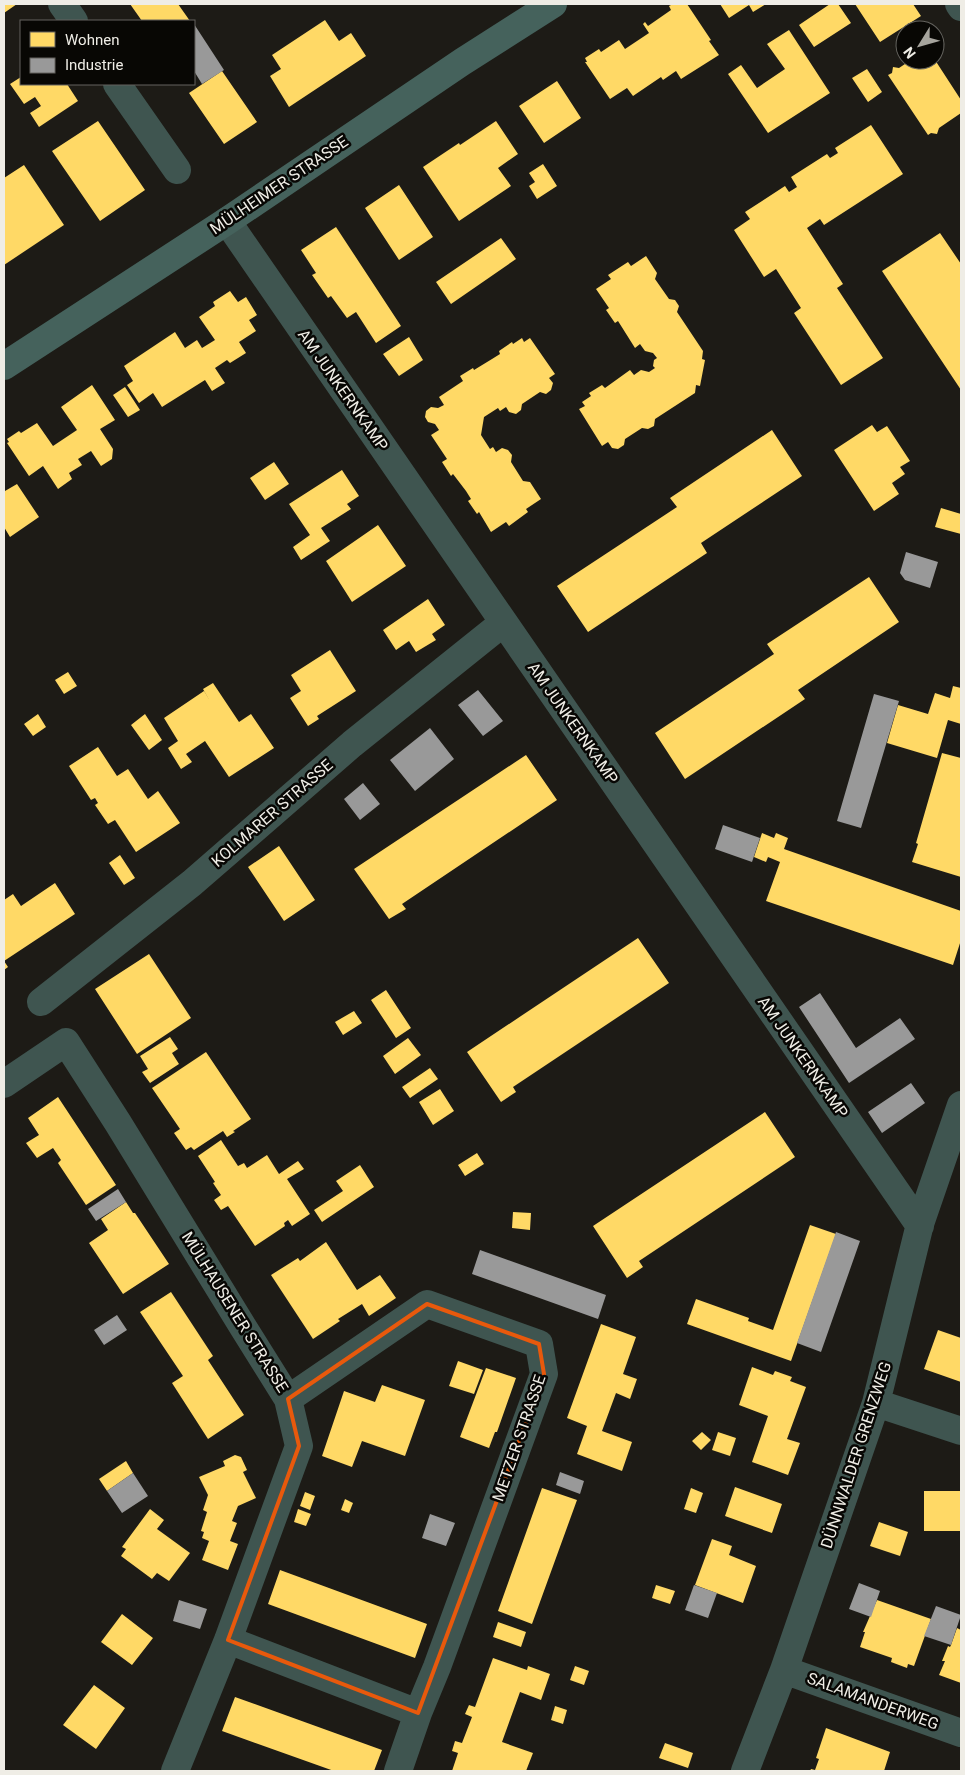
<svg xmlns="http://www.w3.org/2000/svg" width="965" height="1775" viewBox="0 0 965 1775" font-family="Roboto,sans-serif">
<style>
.homes{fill:#ffd966}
.industry{fill:#999}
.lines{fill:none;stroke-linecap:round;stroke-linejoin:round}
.minor{stroke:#3f5550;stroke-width:28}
.major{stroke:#45625c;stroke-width:28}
.marked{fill:none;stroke:#e8590c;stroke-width:4;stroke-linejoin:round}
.labels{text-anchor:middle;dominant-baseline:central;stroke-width:5;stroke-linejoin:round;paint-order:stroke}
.street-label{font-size:16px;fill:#efede6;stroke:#080704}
</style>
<rect width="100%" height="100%" fill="#1d1b16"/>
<path class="homes" d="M4,4h13l-13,9z
M130,4h48l12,17h-48z
M673,4h14l24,36 -2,1 10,14 -38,24 -5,-8 -13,9 -2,-3 -28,19 -6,-8 -17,11 -25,-37h2l-2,-4 14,-9 2,3 18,-12 6,9 24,-16 -6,-9 2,-2 3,4 23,-16 -2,-4z
M720,4h46l-13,8 -4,-7 -20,13z
M830,4h8l13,19 -37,24 -15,-22z
M855,4h58l8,12 -41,26z
M325,20l14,21 12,-8 15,23 -77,51 -19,-31 11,-7 -9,-14z
M789,30l41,63 -62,40 -40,-59 13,-9 16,23 28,-19 -18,-25z
M911,60h24l26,40v13l-22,15 -2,6 -6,-1 -3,2 -40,-60 4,-2 1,-6 6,1z
M867,69l15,23 -14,10 -16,-24z
M222,71l35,51 -33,22 -35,-51z
M21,77v7h46l11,17 -39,26 -9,-14 11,-7 -6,-9 -11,7 -14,-20z
M557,81l24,37 -37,25 -25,-37z
M98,121l47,69 -45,31 -48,-70z
M496,121l22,33 -20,14 13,18 -52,35 -36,-54 36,-24 1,2z
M871,125l32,49 -79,51 -4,-6 -13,9 36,56 -6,4 46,70 -42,27 -47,-72 7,-5 -25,-39 -12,8 -30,-47 16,-11 -5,-7 40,-26 4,6 8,-5 -6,-10 36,-23 3,4 8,-5 -3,-5z
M543,164l14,22 -20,13 -8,-13 6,-4 -6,-9z
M24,165l40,60 -60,40v-87z
M399,185l34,52 -34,23 -34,-52z
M336,227l65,99 -25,17 -20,-31 -9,6 -16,-22 -3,2 -16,-23 4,-2 -15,-23z
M940,233l21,31v126l-79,-119z
M501,238l15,21 -65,45 -15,-22z
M646,256l11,17 -2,6 14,20 6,1 4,6 -2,6 26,39 -1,8 3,1 -5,26 -4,-1 -1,8 -40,26 -1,7 -6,3 -6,-1 -17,11 -1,6 -6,4 -6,-1 -4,-6 -6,4 -23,-37 6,-3 -3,-4 9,-6 -2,-3 13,-8 3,3 25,-18 4,5 7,-5 8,2 6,-4 -2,-2 1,-6 3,-2 -4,-5 -8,-2 -5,-7 -5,4 -17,-27 -3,2 -9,-13 3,-2 -13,-19 15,-10 -3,-4 20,-13 3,4z
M230,291l8,11 8,-5 11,18 -8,5 7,11 -17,11 7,11 -16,10 -3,-3 -12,8 10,15 -13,8 -7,-11 -43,27 -9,-14 -14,10 -12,-18 6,-4 -9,-15 51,-34 10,16 12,-8 5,8 13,-8 -16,-23 16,-11 -2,-4z
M409,337l14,23 -24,16 -16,-22z
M522,338l2,4 6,-4 25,36 -6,4 4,5 -2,7 -5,4 -6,-2 -18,12 -1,6 -5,4 -7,-2 -3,-5 -6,4 -2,-3 -14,9 -3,18 9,14 3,-2 3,5 6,-4 6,2 4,5 -1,7 12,19 7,1 11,17 -15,10 2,3 -19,14 -3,-4 -15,10 -12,-20 -2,2 -9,-13 3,-2 -5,-8 -13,-17 -2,2 -9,-14 5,-3 -16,-24 8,-5 -4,-6 -7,-2 -3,-5 1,-6 5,-4 7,1 6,-3 -5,-8 24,-16 -3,-5 13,-8 1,2 18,-11 8,-5 -1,-3 13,-9 1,2z
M92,385l23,35 -15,9 13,20 -1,10 -11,7 -10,-15 -13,8 4,6 -13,8 3,6 -14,10 -15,-23 -14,10 -22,-33 2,-1 -2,-3 12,-8 2,2 16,-10 16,23 24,-16 -16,-23z
M125,387l15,23 -12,7 -15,-22z
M872,425l5,7 10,-6 23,35 -10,6 5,7 -13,9 7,11 -25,17 -40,-61z
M772,430l30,46 -101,67 6,10 -119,79 -31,-46 120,-79 -7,-9z
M274,462l15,22 -24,16 -15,-22z
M342,470l17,26 -12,8 4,5 -30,19 9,13 -29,19 -8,-13 17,-12 -21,-31z
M17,484l22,33 -29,20 -6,-10v-38l1,2z
M941,508l20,6v20l-26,-7z
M378,525l28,41 -54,36 -26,-41z
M869,577l30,45 -101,68 7,9 -120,80 -30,-46 119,-79 -7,-10z
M428,599l17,26 -13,9 4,6 -20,12 -7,-11 -13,9 -13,-20z
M330,650l26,41 -39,25 2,3 -11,7 -18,-28 11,-7 -10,-16z
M68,672l9,14 -13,8 -9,-14z
M213,683l26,39 12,-8 23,34 -45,29 -24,-36 -19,13 6,8 -11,7 -13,-21 10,-7 -14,-23 40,-27 6,10 -7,-12z
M953,686l8,2v36l-13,-4 -11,38 -50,-15 11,-38 30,9 7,-21 15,5z
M38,714l8,13 -13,9 -9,-12z
M145,714l17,26 -13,10 -18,-25z
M98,747l19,29 11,-7 20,30 10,-8 22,32 -44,29 -21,-32 -7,4 -13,-19 3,-2 -3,-5 -4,2 -22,-34z
M942,753l19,5v119l-49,-15 6,-18 -2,-1z
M526,755l31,45 -155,104 4,5 -17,10 -35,-50z
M762,833l12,5 2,-5 12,5 -4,11 177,62v29l-8,25 -187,-64 14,-39 -12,-5 -2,5 -12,-5z
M279,846l36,54 -31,21 -36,-54z
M120,855l15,23 -11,7 -15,-22z
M55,883l20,31 -71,47 4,6 -4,3v-70l9,-6 8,12z
M638,938l31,45 -156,104 3,5 -15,10 -34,-50z
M149,954l42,64 -54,36 -42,-65z
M386,990l25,38 -15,10 -25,-38z
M354,1011l8,12 -19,12 -8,-13z
M170,1037l8,12 -6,4 7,11 -29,19 -8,-11 6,-3 -8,-13z
M408,1038l13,17 -26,19 -12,-18z
M206,1052l45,67 -18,12 2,1 -8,5 -4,-6 -29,19 -3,-3 -5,3 -12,-17 6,-4 -28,-41z
M430,1068l8,11 -28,19 -8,-11z
M440,1089l14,22 -21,14 -14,-23z
M58,1097l58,88 -30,20 -28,-42 3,-3 -8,-12 -16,10 -11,-15 13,-8 -11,-17z
M765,1112l30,45 -156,104 4,6 -16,11 -34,-52z
M221,1140l17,26 6,-3 3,5 20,-13 12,19 19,-13 6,8 -17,10 23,35 -18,12 -4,-6 -4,3 1,3 -30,20 -27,-40 -7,4 -7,-10 7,-5 -8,-12 2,-1 -17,-26z
M477,1153l7,11 -19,12 -7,-11z
M360,1165l14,22 -52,35 -8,-12 29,-19 -7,-10z
M126,1202l7,11h2l34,51 -46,30 -34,-51 19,-13 -7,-11z
M513,1212l18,1 -1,17 -18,-2z
M810,1225l26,9 -45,127 -104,-37 9,-25 53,19 -1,3 25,9z
M326,1242l31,48 23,-15 16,23 -27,18 -7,-12 -24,15 2,2 -27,18 -42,-64 27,-17 2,3z
M171,1292l42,64 -5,4 36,55 -36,24 -36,-56 11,-7 -43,-64z
M601,1324l35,13 -13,37 14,5 -7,20 -14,-6 -14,38 30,11 -10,29 -45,-17 10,-28 -20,-8z
M938,1330l23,8v44l-37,-13z
M458,1361l25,9 -9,24 -25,-8z
M752,1367l21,8 2,-4 17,6 -2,4 16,6 -19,52 13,4 -12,32 -36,-13 16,-46 -29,-11z
M486,1368l30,10 -19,54h-2l-6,16 -29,-11z
M382,1385l43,15 -20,56 -43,-15 -10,26 -30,-11 22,-65 31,11z
M702,1432l9,8 -10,10 -9,-9z
M718,1432l18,6 -6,18 -18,-6z
M235,1455l6,2 6,13 -4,2 13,26 -18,8 -6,15 5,2 -7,18 8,3 -10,26 -26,-10 7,-19 -7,-3 2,-6 -3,-1 6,-19 -4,-2 5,-15 -9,-18 26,-11 -2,-5z
M126,1461l7,12 -26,18 -8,-12z
M735,1487l47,17 -10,29 -47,-17z
M542,1488l35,12 -45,124 -34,-13z
M691,1488l12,5 -7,20 -12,-4z
M924,1491h37v40h-37z
M305,1492l10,4 -5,14 -10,-4z
M345,1499l8,4 -4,10 -8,-3z
M150,1509l14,11 -7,9 33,24 -21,28 -12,-8 -5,6 -31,-23 5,-7 -4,-2z
M298,1509l13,5 -5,12 -12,-4z
M879,1522l29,10 -8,24 -30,-10z
M712,1539l20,7 -3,9 27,11 -13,37 -48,-18z
M280,1570l147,54 -12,34 -147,-54z
M656,1585l19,6 -5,13 -18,-6z
M877,1600l54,19 -17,47 -6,-2 -1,4 -16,-6 1,-4 -32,-11 5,-15h-2z
M122,1614l31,24 -21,27 -31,-23z
M498,1622l28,10 -5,15 -28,-10z
M957,1628l4,2v53l-22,-8 6,-14h-3l6,-15 2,1 1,-2z
M493,1658l34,12 1,-4 22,8 -9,26 -21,-8 -18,50 31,11 -7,18h-74l6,-18 -6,-2 3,-10 7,2 10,-26 -7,-3 4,-9 6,2z
M575,1666l14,5 -5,14 -14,-5z
M94,1685l31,23 -29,41 -33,-24z
M235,1697l147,53 -8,21h-40l-112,-40z
M555,1706l12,4 -4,14 -12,-4z
M826,1728l64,24 -6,19h-74l1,-2 4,1 4,-11 -3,-1z
M665,1743l28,10 -5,15 -29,-10z"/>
<path class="industry" d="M194,24l30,46 -22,14 -8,-13z
M906,552l32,10 -8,26 -25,-8 -5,-7z
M478,690l25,31 -20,15 -25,-31z
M874,694l25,7 -38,127 -24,-7z
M430,728l24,31 -39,32 -25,-31z
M363,783l17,21 -20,16 -16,-21z
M723,825l37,13 -8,24 -37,-13z
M820,993l36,55 44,-30 15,21 -66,44 -50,-76z
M911,1083l14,20 -43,30 -14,-21z
M118,1189l8,13 -30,19 -8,-12z
M836,1232l24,9 -39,111 -24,-9z
M480,1250l126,45 -8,24 -126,-45z
M117,1315l10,15 -23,15 -10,-15z
M560,1472l24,9 -4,13 -24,-9z
M133,1473l15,23 -26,17 -15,-22z
M430,1514l25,9 -9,23 -24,-8z
M859,1583l21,8 -9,26 -22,-8z
M694,1585l23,8 -9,25 -23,-8z
M179,1600l28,9 -7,20 -27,-8z
M936,1606l25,9 -10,30 -27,-9z"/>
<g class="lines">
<path class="minor" d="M62,4l12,17
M959,4l2,3
M117,84l60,86
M227,221l693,1005
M41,1002l151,-119 160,-139 151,-121
M4,1084l62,-42 52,81 125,204 45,72 11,47 -71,194 -53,131
M288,1399l139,-95 112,40 5,30 -107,293 -19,46 -20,58
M876,1403l85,28
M228,1640l190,73
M784,1670l177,63
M745,1771l39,-101 92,-267 44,-179 41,-119"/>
<path class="major" d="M4,366l223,-145 235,-159 91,-58"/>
</g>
<path class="marked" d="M427,1304l112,40 5,30 -126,339 -190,-73 71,-194 -11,-47z"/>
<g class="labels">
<g class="street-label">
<text transform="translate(279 185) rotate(-34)">MÜLHEIMER STRASSE</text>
<text transform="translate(343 390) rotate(55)">AM JUNKERNKAMP</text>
<text transform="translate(573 723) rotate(55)">AM JUNKERNKAMP</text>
<text transform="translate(272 813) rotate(-41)">KOLMARER STRASSE</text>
<text transform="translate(803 1057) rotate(55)">AM JUNKERNKAMP</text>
<text transform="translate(235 1312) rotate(58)">MÜLHAUSENER STRASSE</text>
<text transform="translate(519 1438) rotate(-71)">METZER STRASSE</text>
<text transform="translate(856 1455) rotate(-72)">DÜNNWALDER GRENZWEG</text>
<text transform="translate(873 1701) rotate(20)">SALAMANDERWEG</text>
</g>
</g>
<rect width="965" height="1775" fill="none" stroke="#efede6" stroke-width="10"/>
<rect x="20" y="20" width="175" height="65" fill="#080704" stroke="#64635e"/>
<rect x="30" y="32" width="25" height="15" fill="#ffd966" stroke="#64635e"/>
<text x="65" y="45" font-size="15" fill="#efede6">Wohnen</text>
<rect x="30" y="58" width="25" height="15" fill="#999999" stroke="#64635e"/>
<text x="65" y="70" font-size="15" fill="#efede6">Industrie</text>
<g transform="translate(920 45) rotate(233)"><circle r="24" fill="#080704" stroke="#64635e"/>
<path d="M0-4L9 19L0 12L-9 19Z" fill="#a6a49d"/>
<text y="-8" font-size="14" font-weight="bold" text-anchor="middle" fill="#efede6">N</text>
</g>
</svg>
